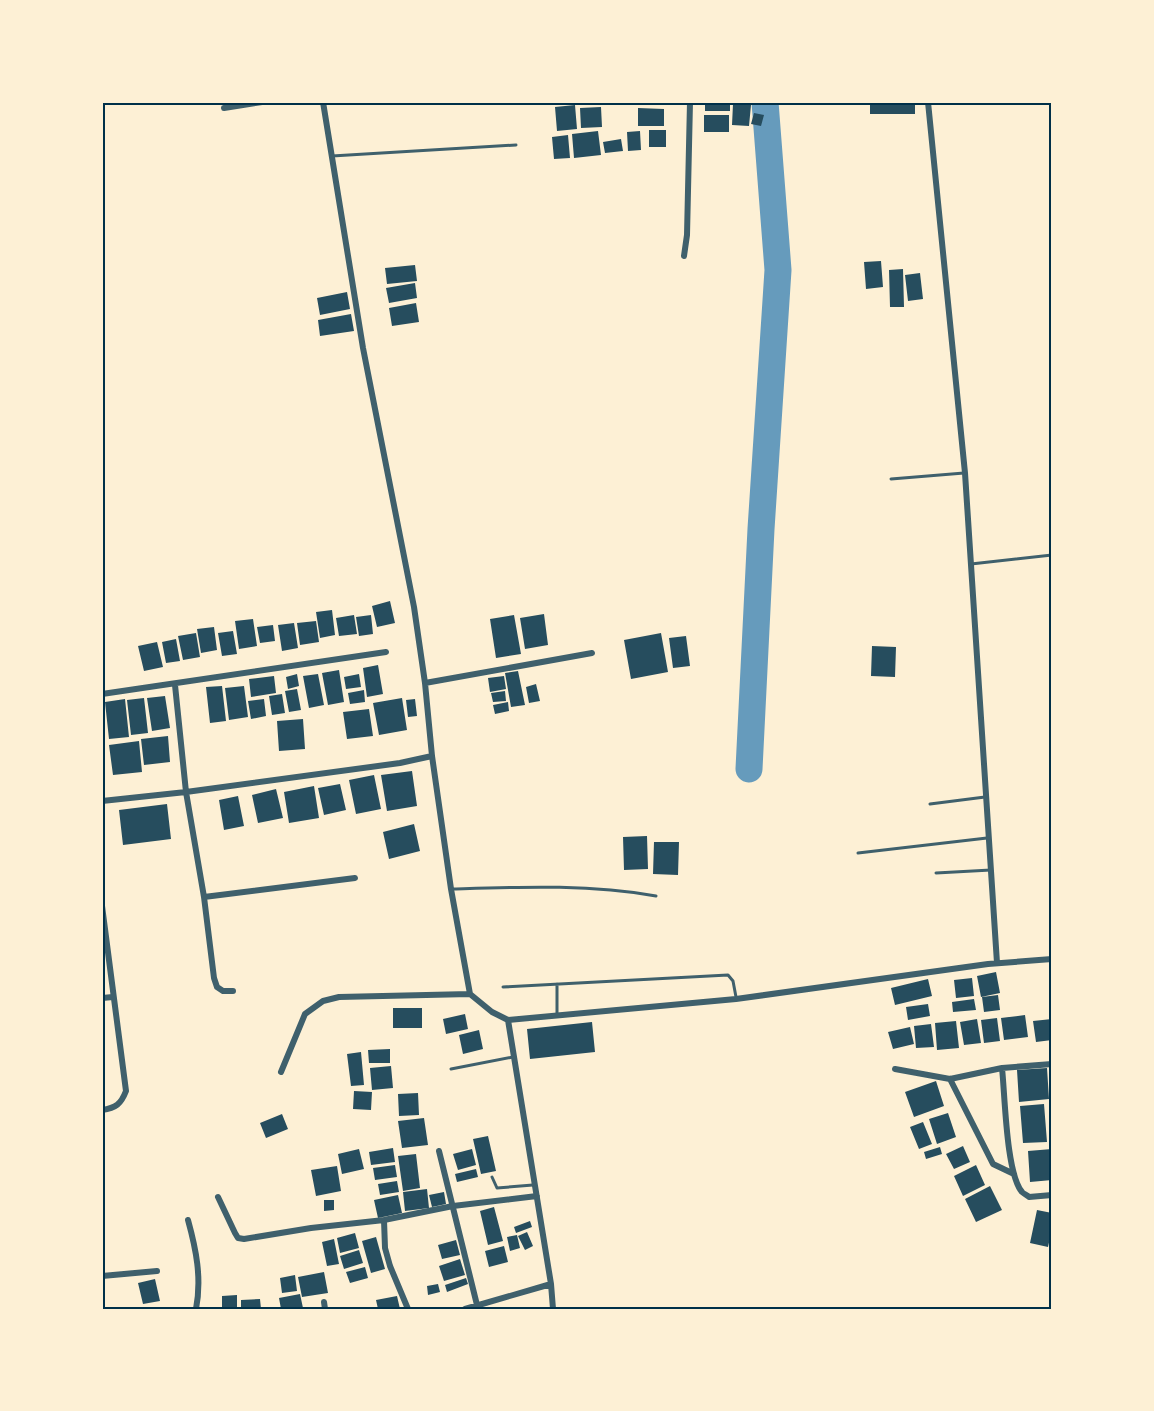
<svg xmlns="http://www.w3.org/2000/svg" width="1154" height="1411" viewBox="0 0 1154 1411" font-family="Karla,sans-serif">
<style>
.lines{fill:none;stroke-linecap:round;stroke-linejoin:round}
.river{stroke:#669bbc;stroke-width:27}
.building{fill:#264d5e}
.service{stroke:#3f606c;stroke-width:3}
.minor{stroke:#3f606c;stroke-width:6}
.neatline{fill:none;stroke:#003049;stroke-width:2}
</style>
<rect width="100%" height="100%" fill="#fdf0d5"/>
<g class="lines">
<path class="river" d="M749,769l12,-240 17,-259 -13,-168"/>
</g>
<path class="building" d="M705,102h25v9h-25z
M870,102h45v12h-45z
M733,104l18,1 -2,21 -17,-1z
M575,105l2,24 -20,2 -2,-24z
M601,107l1,20 -21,1 -1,-20z
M638,108l26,1v17h-26z
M754,113l10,2 -3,11 -10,-2z
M704,115h25v17h-25z
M649,130h17v17h-17z
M598,131l3,24 -27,3 -2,-24z
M640,131l1,19 -13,1 -1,-19z
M568,135l2,23 -16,1 -2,-22z
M621,139l2,12 -18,2 -2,-11z
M881,261l2,26 -17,2 -2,-27z
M415,265l2,16 -30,3 -2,-16z
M903,269l1,38h-14l-1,-37z
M920,273l3,26 -15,2 -3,-26z
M415,283l2,15 -28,5 -3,-15z
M347,292l3,17 -30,6 -3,-17z
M416,303l3,19 -27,4 -3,-18z
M351,314l3,17 -34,5 -2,-16z
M390,601l5,22 -18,4 -5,-21z
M332,610l3,25 -15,3 -4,-26z
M544,614l4,31 -23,4 -5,-31z
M354,615l3,19 -18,2 -3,-18z
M371,615l2,19 -14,2 -3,-19z
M514,615l7,39 -25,4 -6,-39z
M253,619l4,27 -18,3 -4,-28z
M316,621l3,21 -19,3 -3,-22z
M294,623l4,25 -16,3 -4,-26z
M273,625l2,16 -15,2 -3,-16z
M214,627l3,23 -16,3 -4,-24z
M233,631l4,23 -15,2 -4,-23z
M196,633l4,24 -17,3 -5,-24z
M661,633l7,39 -37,7 -7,-39z
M686,636l4,30 -17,2 -4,-30z
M176,639l4,22 -14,2 -4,-21z
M157,642l6,25 -19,4 -6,-25z
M872,646l24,1 -1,30 -24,-1z
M378,665l5,29 -16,3 -4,-29z
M339,670l5,32 -16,3 -6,-32z
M518,671l7,34 -14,2 -6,-34z
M297,674l2,12 -11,3 -2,-12z
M318,674l6,31 -15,3 -6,-32z
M359,674l2,13 -15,2 -2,-12z
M274,676l2,17 -25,4 -2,-18z
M504,676l2,13 -16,3 -2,-14z
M536,684l4,17 -11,2 -3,-16z
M222,686l4,35 -16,2 -4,-36z
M244,686l4,31 -19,3 -4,-32z
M297,689l4,21 -12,2 -4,-21z
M364,690l1,12 -15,2 -2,-11z
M505,691l1,10 -13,1 -2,-9z
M282,694l3,19 -13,2 -3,-19z
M165,696l5,32 -18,3 -5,-33z
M144,698l4,35 -17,2 -4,-35z
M402,698l5,32 -28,5 -6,-32z
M125,699l4,38 -20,2 -4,-37z
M264,699l2,17 -15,3 -3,-18z
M415,699l2,17 -9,1 -2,-17z
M508,702l1,9 -14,3 -2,-9z
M369,709l4,27 -26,3 -4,-27z
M303,719l2,30 -26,2 -2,-30z
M168,736l2,26 -26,3 -3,-26z
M139,741l3,31 -29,3 -4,-30z
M412,771l5,35 -30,5 -6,-36z
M374,775l7,34 -25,5 -7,-34z
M340,784l6,26 -22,5 -6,-27z
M314,786l5,32 -30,5 -5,-31z
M276,789l7,29 -25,5 -6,-28z
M238,796l6,30 -20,4 -5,-30z
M167,804l4,35 -48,6 -4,-35z
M414,824l6,27 -31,8 -6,-27z
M647,836l1,33 -24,1 -1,-33z
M654,842h25l-1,33 -25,-1z
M996,972l4,21 -19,4 -4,-21z
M972,978l2,18 -18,2 -2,-18z
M928,979l4,17 -37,9 -4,-17z
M998,995l2,15 -16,2 -2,-15z
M974,999l2,11 -23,2 -1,-10z
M928,1004l2,12 -22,4 -2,-13z
M393,1008h29v20h-29z
M465,1014l3,15 -22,5 -3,-15z
M1025,1015l3,22 -24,3 -3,-22z
M997,1018l3,23 -16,2 -3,-23z
M977,1019l4,24 -17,2 -4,-23z
M1052,1019v21l-16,2 -3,-21z
M956,1021l3,27 -22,2 -2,-27z
M592,1022l3,30 -65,7 -3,-30z
M931,1024l3,23 -18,1 -2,-22z
M910,1027l4,17 -21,5 -5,-17z
M479,1030l4,19 -20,5 -4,-19z
M390,1049v14h-21l-1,-13z
M361,1052l3,33 -13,1 -4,-32z
M391,1066l2,22 -21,2 -2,-22z
M1047,1068l2,31 -30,3 -2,-32z
M936,1081l8,25 -30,11 -9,-25z
M354,1091l18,1 -1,18 -18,-1z
M418,1093l1,22 -20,1 -1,-22z
M1044,1104l3,38 -24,1 -3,-37z
M948,1113l8,24 -19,7 -8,-25z
M282,1114l6,15 -22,9 -6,-15z
M424,1118l4,27 -26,3 -4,-27z
M923,1122l9,22 -13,5 -9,-22z
M488,1136l8,35 -15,3 -8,-35z
M963,1146l7,16 -16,7 -8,-15z
M940,1147l2,7 -16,5 -2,-7z
M393,1148l2,14 -24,3 -2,-13z
M359,1149l5,20 -22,5 -4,-20z
M472,1149l4,16 -18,5 -5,-16z
M1052,1149v31l-22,2 -2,-31z
M416,1154l4,34 -17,3 -5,-35z
M395,1165l2,12 -22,3 -2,-12z
M976,1165l9,20 -22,11 -9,-20z
M337,1166l4,25 -25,5 -5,-26z
M476,1169l2,8 -21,5 -2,-8z
M397,1181l2,11 -19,3 -2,-11z
M990,1186l12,24 -26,12 -11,-23z
M427,1189l2,19 -24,3 -2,-19z
M444,1192l2,12 -14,3 -3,-12z
M398,1195l4,18 -24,5 -4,-18z
M324,1200h10v10l-10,1z
M494,1207l9,34 -15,4 -8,-34z
M1037,1210l15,3v16l-4,18 -18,-4z
M530,1221l2,6 -16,6 -2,-6z
M527,1232l6,14 -8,4 -7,-14z
M355,1233l4,15 -19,5 -3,-15z
M517,1235l3,13 -10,3 -3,-14z
M376,1237l9,32 -14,4 -9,-32z
M334,1239l5,25 -12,2 -5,-24z
M456,1240l4,15 -18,4 -4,-14z
M504,1246l4,16 -19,5 -4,-16z
M359,1250l4,13 -19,6 -4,-13z
M460,1259l5,16 -21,6 -5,-15z
M365,1267l3,11 -18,5 -4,-11z
M324,1272l4,21 -26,4 -4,-20z
M295,1275l2,16 -15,2 -2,-15z
M466,1278l2,6 -21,8 -2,-7z
M155,1279l5,22 -17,3 -5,-21z
M438,1284l2,8 -12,3 -1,-9z
M300,1294l3,14 -22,1 -2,-11z
M237,1295v14h-15v-13z
M397,1296l3,13h-22l-2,-9z
M260,1299l1,10h-20v-9z"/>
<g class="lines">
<path class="service" d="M332,156l184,-11
M891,479l73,-6
M971,564l81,-9
M930,804l55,-7
M858,853l129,-15
M936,873l55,-3
M451,889c68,-2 137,-5 205,7
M503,987l225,-12 5,6 3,16
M557,1014v-30
M451,1069l62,-12
M492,1177l5,11 36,-3"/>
<path class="minor" d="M323,102l40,246 51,259 11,76 7,73 19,133 19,105 22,18 16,8
M928,102l37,371 32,490
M224,108l38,-6
M684,256l3,-21 3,-133
M425,683l167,-30
M175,685l11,107 18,105 10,81 3,9 6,4h10
M102,694l284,-42
M102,801l84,-9 214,-29 32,-7
M204,897l151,-19
M102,906l24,185c-5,13 -10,17 -24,19
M102,998l11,-1
M508,1020l228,-21 252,-35 64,-5
M508,1020l43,264 2,25
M1002,1068c3,27 4,105 20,124 2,2 5,3 7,5l23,-2
M895,1069l55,10 52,-11 50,-4
M281,1072l24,-58 18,-13 16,-4 131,-3
M950,1079l43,85 21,10
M439,1151l38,154
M218,1197l17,36 3,5 6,1 67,-11 73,-8 69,-14 84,-10
M188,1220c8,29 14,58 8,89
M384,1220l1,28 5,18 18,43
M102,1276l55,-5
M324,1302l1,7
M465,1309l86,-25"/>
</g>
<rect width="1154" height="1411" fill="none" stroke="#fdf0d5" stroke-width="207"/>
<rect x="104" y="104" width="946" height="1204" class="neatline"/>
</svg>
